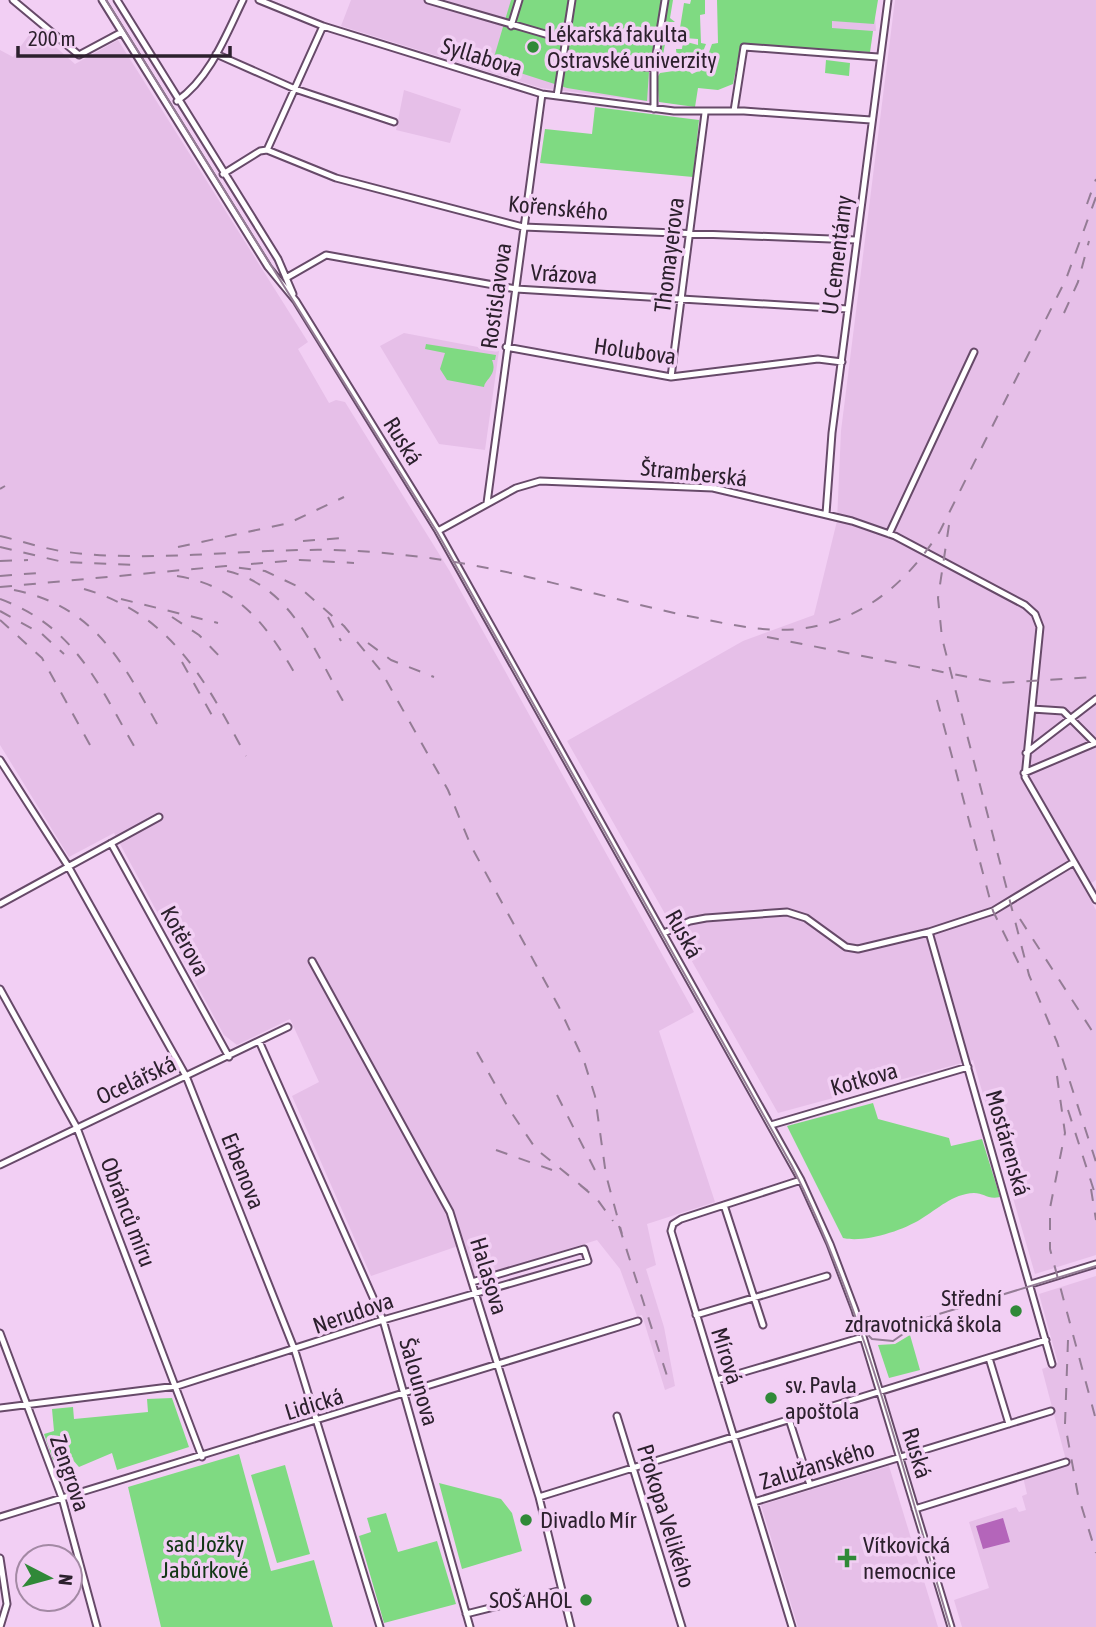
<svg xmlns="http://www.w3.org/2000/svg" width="1096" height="1627" viewBox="0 0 1096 1627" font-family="'Asap Condensed',sans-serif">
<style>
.built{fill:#e6bfe8}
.green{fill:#7fda82}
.water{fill:#b465ba}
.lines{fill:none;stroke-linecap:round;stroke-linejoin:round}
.street-casing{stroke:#674a69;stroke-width:9}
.street{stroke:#fff;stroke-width:5}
.tram{stroke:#947c95;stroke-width:2}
.rail{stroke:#947c95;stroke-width:2;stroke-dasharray:12 12;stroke-linecap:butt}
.poi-dot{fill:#308938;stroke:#f2cff4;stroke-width:2.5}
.labels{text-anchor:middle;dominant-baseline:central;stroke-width:7;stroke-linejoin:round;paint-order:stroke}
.poi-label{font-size:23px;fill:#2c202d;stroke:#f2cff4;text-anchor:start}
.street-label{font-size:23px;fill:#2c202d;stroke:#f2cff4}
.park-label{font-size:23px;fill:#123715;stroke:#f2cff4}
</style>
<rect width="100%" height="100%" fill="#f2cff4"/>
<path class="built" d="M351,0h314l-11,68 -1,34 -112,-14 -200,-62z
M895,0h201v880l-12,8 12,22v345l-61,19 -62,-214 -195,53 -211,-372 176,-100 71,-26 23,-94 4,-90z
M828,9l47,8 1,14h-3l-3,21 -45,-3z
M34,28l41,36 43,-24 190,302 -10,7 31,54 7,-3 9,2 104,168 245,442 -35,19 56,171 -68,22 9,41 -10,4 18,58 11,59 -10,4 -23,-75 -5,1 -17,-47 -23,-29 -122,38 -11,-34 -93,32 -79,-180 27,-14 -29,-63 -53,26 -13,-10 -110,-202 -45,24 -69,-112v-695l13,7z
M404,90l57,19 -11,34 -54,-13z
M404,333l95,18 -14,99 -46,-6 -59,-98z
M1096,1276v351h-134l-8,-27 35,-12 -20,-66 47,-15 3,5 7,-2 -4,-14 5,-2 -4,-17 44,-13 -25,-95 16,-6 -19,-69z
M889,1466l49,161h-140l-37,-122z"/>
<path class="green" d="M511,0h162l-3,18 5,4h-6l-6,33 5,2 1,5 -19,-5 -3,44 -80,-13 -75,-24z
M691,0h14v14l-5,1 1,28 5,1 -6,15 -9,3 -14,-2 -1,-11h6l1,-8 15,4v-6l-14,-1 1,-9 -5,-1 4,-25 6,1z
M717,0h161l-4,24 -42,-3v7l41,3 -3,21 -129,-8 -8,40 -15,6 -20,-2 -3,19 -36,-5 -2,-24 3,-5 27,-4 5,5 17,-8 -4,-3 7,-19 6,-1z
M826,60l24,3 -1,13 -24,-3z
M595,107l104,13 -6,57 -153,-14 5,-34 47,5z
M426,344l70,11 -1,5h-3c6,15 -7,19 -8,27l-37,-7 -7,-11 5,-16 -20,-4z
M873,1103l5,16 71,19 2,8 31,-7 18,58c-12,3 -16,-4 -26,-4 -22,1 -36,16 -53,26 -19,12 -57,24 -78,19l-56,-112z
M910,1335l10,35 -31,8 -11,-33 17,-1z
M172,1398l17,49 -72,23 -5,-17 -33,14 -7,-8 -10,3 -2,-4 -7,2 -9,-26 10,-3 -2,-22 21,-2 1,12 74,-7 -1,-13z
M239,1454l32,117 43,-11 19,67h-172l-33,-140z
M285,1465l25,89 -33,9 -26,-88z
M439,1483l62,16 11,14 10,38 -60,18z
M386,1513l12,39 39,-11 19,63 -72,19 -25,-87 12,-4 -4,-14z"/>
<path class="water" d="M1003,1518l7,24 -27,7 -7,-23z"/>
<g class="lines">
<g class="street-casing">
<path id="street" d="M13,0l66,55 43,-23
M102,0l166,267 28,34 142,230 363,649 29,64 25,66 96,317
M117,0l161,259 15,35
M259,0l64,26 219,68 132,17h70l127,9
M428,0l138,40
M511,26l8,-26
M216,54l79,35 99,33
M563,57l91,11
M557,96l15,-96
M177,101c33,-23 49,-66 66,-101
M654,109v-41l11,-68
M734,111l10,-64 134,10
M267,150l69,28 187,49 333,13
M223,174l37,-23 7,-1 56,-124
M286,278l40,-23 190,34 332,20
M506,347l165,30 147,-18 24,3
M671,377l34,-264
M487,503l55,-409
M826,514l6,-81 56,-433
M438,531l78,-43 24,-7 173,7 139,33 43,15 130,69 10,9 5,13 -15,150 71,123
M889,534l85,-182
M1026,753l70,-54
M0,760l68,106 118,210 109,275 85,276
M1024,773l71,-30 -32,-32 -31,-2
M111,843l118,214
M0,904l159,-87
M664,933l26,-12 16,-3 81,-6 19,6 40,29 12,2 71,-17
M312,961l138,251 89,285 32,130
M0,989l77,139 125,329
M259,1041l124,279 87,307
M771,1125l197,-58
M0,1165l288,-138
M724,1205l39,120
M1031,1284l65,-20
M696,1315l131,-39
M0,1333l62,165 35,129
M989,1358l20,66
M1052,1364l-123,-432 64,-21 81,-49
M717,1380l146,-43
M0,1408l177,-22 206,-66 205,-59 -4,-12 -112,33
M617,1416l65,211
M789,1419l21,66
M539,1497l507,-157
M754,1502l297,-91
M915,1509l151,-47
M0,1517l638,-196
M0,1558l7,46 -7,23
M466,1614l96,-24
M792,1627l-121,-396 2,-7 8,-5 120,-39"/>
</g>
<use href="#street" class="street"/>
<path class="tram" d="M106,0l331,532 355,634c73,145 111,306 158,461
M860,1327l12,12 21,2 33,-23 170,-52"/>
<path class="rail" d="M1087,204l9,-25
M1064,313l14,-31 11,-41
M0,489l5,-3
M949,525l-11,73 4,40 87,337 28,67 39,120
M0,536c22,5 44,13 67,16 78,10 159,-1 237,-2 44,-1 89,3 132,9 83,12 166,38 247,56 38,7 76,18 115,14 64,-7 109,-46 142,-98l126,-252 30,-82
M303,541l39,-3
M0,547l63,15 72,3
M178,547l111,-24 55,-26
M0,561l28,-1
M251,564l49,-4 54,3
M227,571c64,15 87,79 116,130
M0,576l38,-3
M177,576c63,10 93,53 122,105
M0,587l226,-21 39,5 34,16 45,39 37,45 67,119 23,56 88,161 25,54 11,35 11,79 16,59
M84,589c88,25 122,93 162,167
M14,590c79,16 107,69 143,134
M0,599c74,27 97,83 134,147
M121,599l97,24
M0,611l42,23 22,20
M172,617l27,18 27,28
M328,617l13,24
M0,620l42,38 48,87
M767,637l231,46 98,-6
M368,643l23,17 43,17
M182,662l32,57
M937,700l56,211 28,57
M1020,919l76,118
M477,1052l32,57 27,40 52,42
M1057,1076l8,57 -15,75v41l46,171
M557,1095l43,85
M1068,1110l28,87
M496,1150l56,20
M580,1185l17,14 16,22
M1091,1189l5,31
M619,1226l49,153
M1068,1340l-3,84 13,71 18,58"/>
</g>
<g class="poi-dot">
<circle cx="533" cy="47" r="7"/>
<circle cx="1016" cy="1311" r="7"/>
<circle cx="771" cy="1398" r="7"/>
<circle cx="526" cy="1520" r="7"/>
<path d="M843.5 1547.5h7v7h7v7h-7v7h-7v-7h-7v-7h7z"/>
<circle cx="586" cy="1600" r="7"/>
</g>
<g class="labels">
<g class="poi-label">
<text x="547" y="34">Lékařská fakulta<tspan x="547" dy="26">Ostravské univerzity</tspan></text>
<text x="1002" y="1298" text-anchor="end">Střední<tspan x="1002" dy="26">zdravotnická škola</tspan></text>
<text x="785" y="1385">sv. Pavla<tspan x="785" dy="26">apoštola</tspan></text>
<text x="540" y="1520">Divadlo Mír</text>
<text x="863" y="1545">Vítkovická<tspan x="863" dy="26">nemocnice</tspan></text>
<text x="572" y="1600" text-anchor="end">SOŠ AHOL</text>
</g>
<g class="street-label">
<text transform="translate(482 57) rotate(17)">Syllabova</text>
<text transform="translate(558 208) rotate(5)">Kořenského</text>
<text transform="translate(669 255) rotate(-83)">Thomayerova</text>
<text transform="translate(837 255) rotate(-83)">U Cementárny</text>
<text transform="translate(564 274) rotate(3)">Vrázova</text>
<text transform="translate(496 296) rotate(-82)">Rostislavova</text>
<text transform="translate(635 351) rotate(8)">Holubova</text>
<text transform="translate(403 441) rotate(58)">Ruská</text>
<text transform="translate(694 473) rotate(6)">Štramberská</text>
<text transform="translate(684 934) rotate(61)">Ruská</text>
<text transform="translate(185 941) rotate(61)">Kotěrova</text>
<text transform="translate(864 1079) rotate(-16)">Kotkova</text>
<text transform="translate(136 1080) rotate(-25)">Ocelářská</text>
<text transform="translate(1008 1143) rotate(74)">Mostárenská</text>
<text transform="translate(243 1171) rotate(68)">Erbenova</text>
<text transform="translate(128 1212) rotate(69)">Obránců míru</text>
<text transform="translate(489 1276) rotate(73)">Halasova</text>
<text transform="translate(353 1313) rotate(-19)">Nerudova</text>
<text transform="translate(727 1356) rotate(73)">Mírová</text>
<text transform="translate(419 1382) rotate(74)">Šalounova</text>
<text transform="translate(314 1404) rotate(-17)">Lidická</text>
<text transform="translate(917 1453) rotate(73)">Ruská</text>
<text transform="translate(817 1465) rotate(-17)">Zalužanského</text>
<text transform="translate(70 1473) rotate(71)">Zengrova</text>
<text transform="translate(666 1516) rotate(73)">Prokopa Velikého</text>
</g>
<g class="park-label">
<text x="205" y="1544">sad Jožky<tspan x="205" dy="26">Jabůrkové</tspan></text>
</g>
</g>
<g transform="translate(49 1578) rotate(96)"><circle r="33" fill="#f2cff4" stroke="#a389a4" stroke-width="2"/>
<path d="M0-5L12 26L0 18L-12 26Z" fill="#308938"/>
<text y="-10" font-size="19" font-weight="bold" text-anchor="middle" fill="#2c202d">N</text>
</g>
<path d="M18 46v10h212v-10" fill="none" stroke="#2c202d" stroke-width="3.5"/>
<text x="28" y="46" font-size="21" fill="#2c202d" stroke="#f2cff4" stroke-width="5" paint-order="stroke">200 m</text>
</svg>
